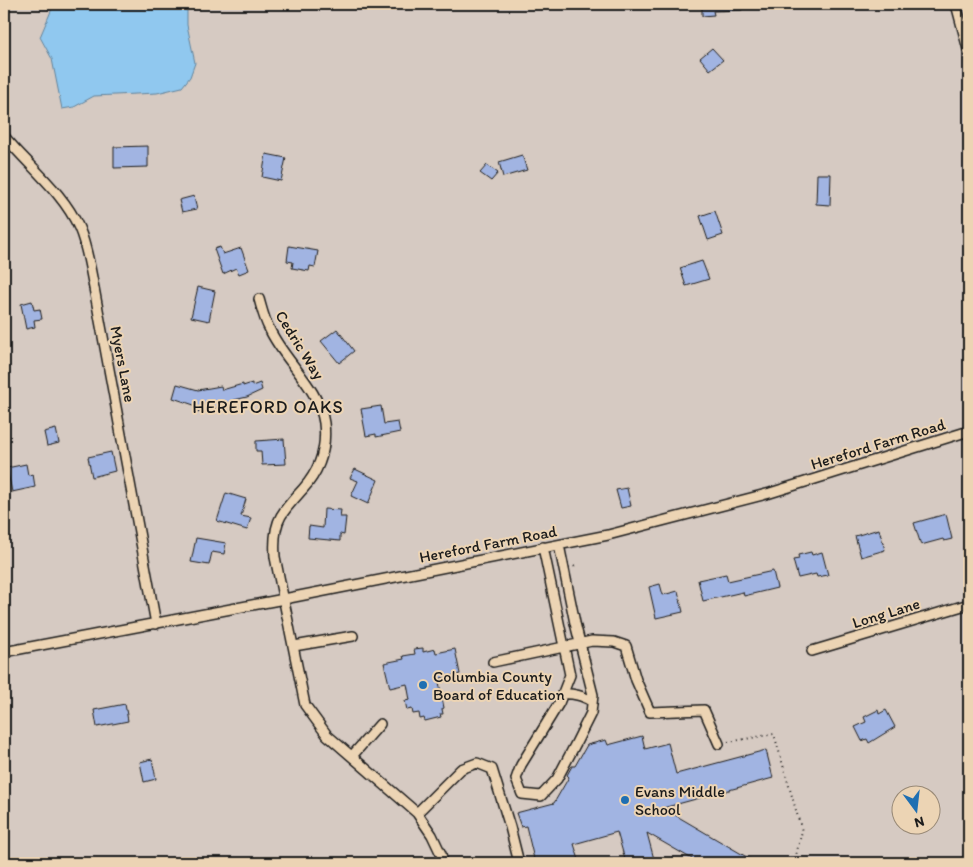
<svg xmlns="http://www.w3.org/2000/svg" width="973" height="867" viewBox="0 0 973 867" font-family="Itim,sans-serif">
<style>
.water{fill:#90c8ef;stroke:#62839b}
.building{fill:#a1b4e2;stroke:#1c1c1c}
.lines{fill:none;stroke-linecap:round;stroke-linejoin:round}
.minor-casing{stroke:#1c1c1c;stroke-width:12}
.path{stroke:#1c1c1c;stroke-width:2;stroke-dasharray:1 4;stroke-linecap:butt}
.minor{stroke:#ecd4b4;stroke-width:9}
.poi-dot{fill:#1f6fb2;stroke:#ecd4b4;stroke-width:2}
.labels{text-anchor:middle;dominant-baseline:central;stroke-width:4;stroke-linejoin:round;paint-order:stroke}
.street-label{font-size:16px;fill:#1c1c1c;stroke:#ecd4b4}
.poi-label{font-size:16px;fill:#1c1c1c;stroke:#ecd4b4;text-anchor:start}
.neighbourhood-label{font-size:18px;letter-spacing:1px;fill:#1c1c1c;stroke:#ecd4b4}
</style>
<rect width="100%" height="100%" fill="#d6cac2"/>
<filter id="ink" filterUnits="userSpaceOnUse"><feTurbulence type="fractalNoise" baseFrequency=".02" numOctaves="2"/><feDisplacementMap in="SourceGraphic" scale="10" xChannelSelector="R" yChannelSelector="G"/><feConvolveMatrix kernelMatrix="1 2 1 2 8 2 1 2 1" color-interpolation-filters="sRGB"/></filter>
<g filter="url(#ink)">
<path class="water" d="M54,4h133v21l8,38 -5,14 -8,10 -25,6 -63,3 -20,11 -12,2 -10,-50 -12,-22z"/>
<path class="building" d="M710,4h32v6l-29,1 1,4 -12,1v-9l8,-1z
M712,48l11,12 -13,10 -10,-12z
M148,146v21l-34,1v-21z
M266,154l20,4 -5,23 -19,-4z
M522,155l5,15 -24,7 -4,-15z
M487,165l11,8 -7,8 -11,-8z
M817,174h14l-1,31 -14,-1z
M194,196l3,13 -15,3 -3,-12z
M715,211l8,24 -15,5 -8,-24z
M289,246l29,5 -3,16 -5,-1 -1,5 -17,-3 1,-6 -6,-1z
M220,247l3,7 18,-6 8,22 -10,4 -3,-6 -13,6 -9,-25z
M702,261l7,18 -23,7 -6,-18z
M198,287l17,4 -6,30 -18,-4z
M32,301l2,9 6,-1 2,10 -8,1 1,7 -9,2 -5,-25z
M337,329l17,22 -15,12 -18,-22z
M252,383v3l8,-3 2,7 -15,7 -13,3 1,4 -20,4 -19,4 -2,-7 -21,-7 4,-14 21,6 23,-4 1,4 21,-6v2z
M381,406l3,18 14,-2 2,10 -24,5v-3l-10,2 -5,-27z
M56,429l3,14 -12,3 -3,-14z
M284,439l2,25 -24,1 -1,-14h-5v-10z
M111,452l4,19 -23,6 -4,-20z
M26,464l2,11 5,-1 2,13 -23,5 -5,-24z
M355,469l23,11 -10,24 -17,-8 7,-15 -8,-3z
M627,488l4,18 -10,2 -5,-18z
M226,493l20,6 -5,17 10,2 -4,12 -30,-9z
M324,509l17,1 -1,7h6l-2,18 -4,-1v7l-32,-3 1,-12 14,2z
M946,514l6,25 -8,2 -1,-2 -22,6 -7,-22z
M879,529l6,21 -24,7 -6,-21z
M196,538l30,5 -2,11 -12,-2 -3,13 -18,-3z
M811,552l1,3 10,-3 6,23 -11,2 -1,-3 -18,4 -5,-18 6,-1 -1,-4z
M773,571l4,17 -33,8 -1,-4 -40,9 -5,-21 28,-6 2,7z
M660,584l3,11 15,-4 5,21 -27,6 -7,-31z
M423,648v4l12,-3 1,4 19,-4 5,25 -19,4v4h-2l5,26 -2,1 1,5h-3l1,3 -16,4 -1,-3 -4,1 -1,-6 -6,1 -1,-5 -5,1 -2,-9 5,-1 -3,-16 -17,4 -6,-25 20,-4 -1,-3 12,-2 -1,-5z
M125,704l3,17 -31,6 -3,-17z
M878,710l1,4 7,-4 9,17 -26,16 -2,-4 -5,2 -7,-14 11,-5 -2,-5z
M642,736l3,13 23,-6 8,31 90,-24 7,28 -110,30 94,55h-58l-52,-30 8,30h-29l-9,-31 -43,12 6,19h-45l-9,-37 -5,1 -5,-14 38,-10 15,-26 -2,-2 5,-9h3l12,-21 19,-5 2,5z
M152,759l4,20 -12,3 -4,-20z"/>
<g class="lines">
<g class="minor-casing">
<path id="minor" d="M956,4l13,49
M4,136c24,29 60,57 75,92 8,18 11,40 15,60l62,336
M259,299c3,10 5,20 10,29 14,32 50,59 55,95 3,26 -4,47 -21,66 -8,9 -16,17 -22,27 -7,12 -7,27 -6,41l30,148 22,30 90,78 15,22 9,19 2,9
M543,547l27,128 -11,28 -38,62 -5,14 6,15 19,2 16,-17 19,-36 15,-30 2,-18 -18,-72 -16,-78
M294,646l59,-10
M812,651l157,-47
M4,652l280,-53 324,-64 162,-42 199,-62
M493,662l99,-21 22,1 12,4 10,34 14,32 54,-2 15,34
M562,694c12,-1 20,2 30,7
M352,756l28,-32
M417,813l44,-44 16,-6 15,6 18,58 9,36"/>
</g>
<path class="path" d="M574,566l1,1
M728,742l46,-8 28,97 -8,32"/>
<use href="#minor" class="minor"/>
</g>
</g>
<g class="poi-dot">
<circle cx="423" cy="685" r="5"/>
<circle cx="625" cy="800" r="5"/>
</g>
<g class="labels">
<g class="street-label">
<text transform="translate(300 345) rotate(58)">Cedric Way</text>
<text transform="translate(123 364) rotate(79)">Myers Lane</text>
<text transform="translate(878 444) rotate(-17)">Hereford Farm Road</text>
<text transform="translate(488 544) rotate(-11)">Hereford Farm Road</text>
<text transform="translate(886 613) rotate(-17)">Long Lane</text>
</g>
<g class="poi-label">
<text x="433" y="676">Columbia County<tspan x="433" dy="18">Board of Education</tspan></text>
<text x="635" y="791">Evans Middle<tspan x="635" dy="18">School</tspan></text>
</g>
<g class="neighbourhood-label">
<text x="268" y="407">HEREFORD OAKS</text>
</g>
</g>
<rect width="973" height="867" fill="none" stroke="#ecd4b4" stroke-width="20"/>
<rect x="10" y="10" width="953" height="847" fill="none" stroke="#1c1c1c" stroke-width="2" filter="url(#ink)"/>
<g transform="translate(916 810) rotate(165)"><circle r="24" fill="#ecd4b4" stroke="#998a77"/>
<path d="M0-4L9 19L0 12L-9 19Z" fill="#1f6fb2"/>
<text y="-8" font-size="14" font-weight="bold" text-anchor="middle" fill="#1c1c1c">N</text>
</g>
</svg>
